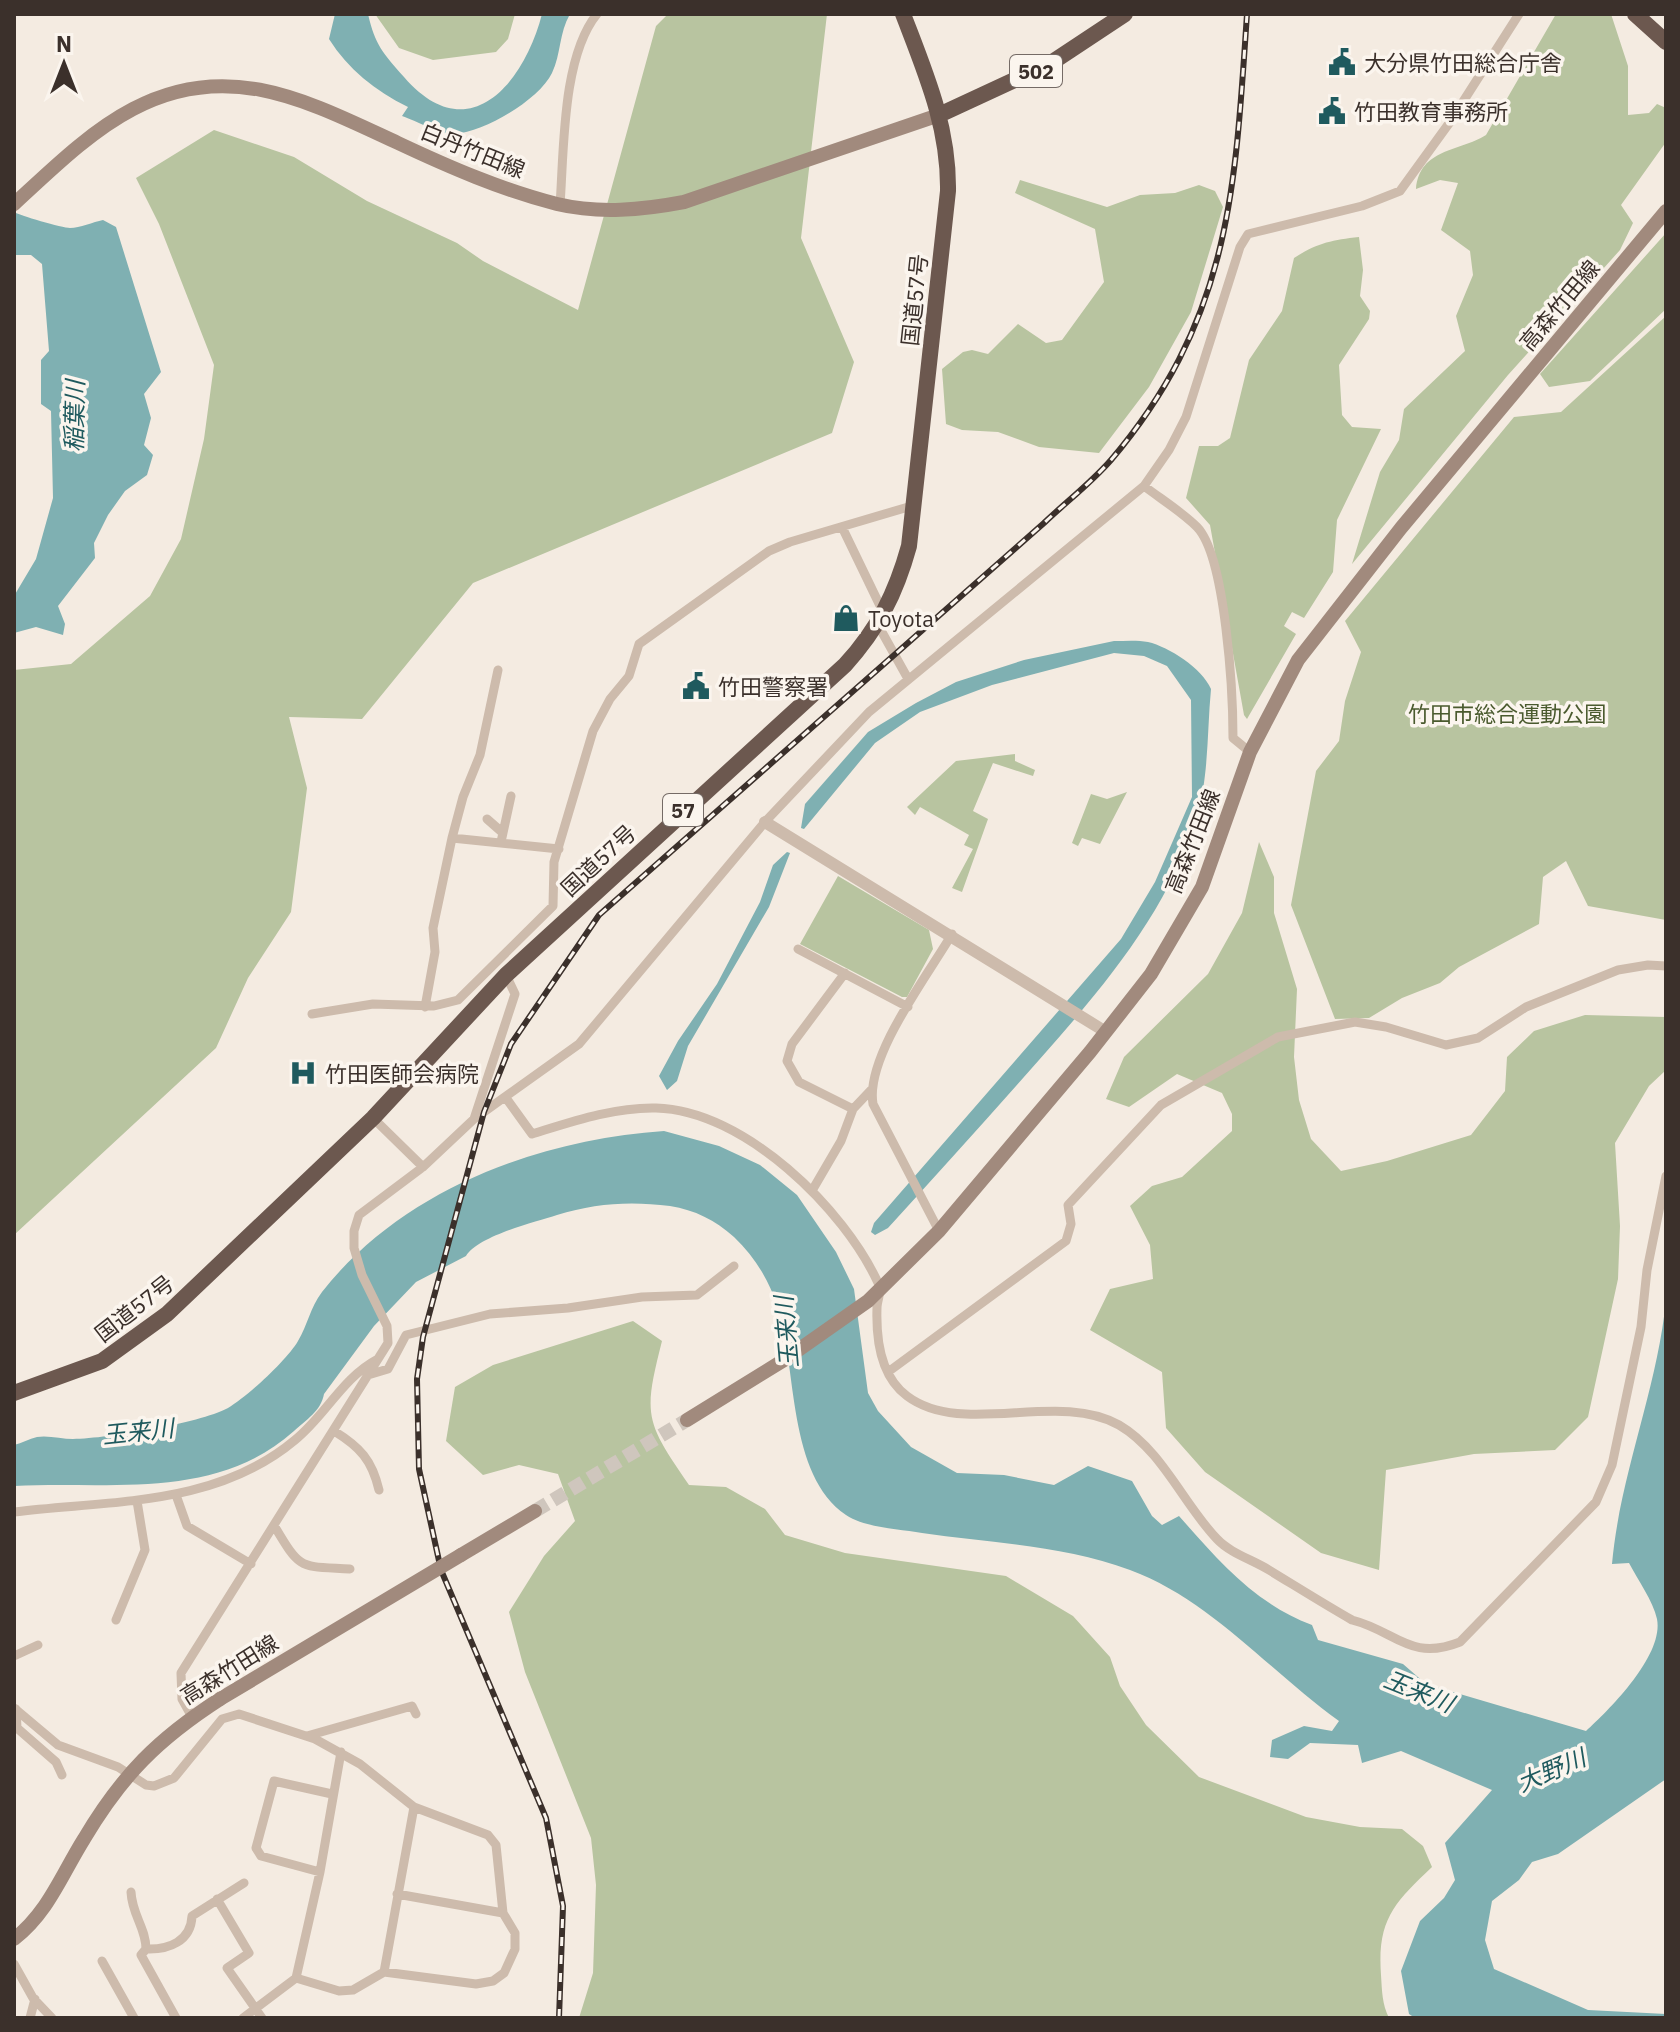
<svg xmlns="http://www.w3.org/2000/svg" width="1680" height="2032" viewBox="0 0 1680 2032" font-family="'IBM Plex Sans','Noto Sans JP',sans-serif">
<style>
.green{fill:#b8c4a0}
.water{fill:#7fb0b2}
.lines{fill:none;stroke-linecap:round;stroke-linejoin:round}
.secondary-tunnel{stroke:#cfc6bd;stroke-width:14;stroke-dasharray:14 7;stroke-linecap:butt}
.minor{stroke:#cdbbac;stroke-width:9}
.tertiary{stroke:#cdbbac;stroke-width:12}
.secondary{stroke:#a18a7d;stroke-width:14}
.trunk{stroke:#6c584f;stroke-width:16}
.rail-casing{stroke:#3b302b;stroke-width:6}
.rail{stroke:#fbf5ee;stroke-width:3;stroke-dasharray:9;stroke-linecap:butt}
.secondary-bridge{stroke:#a18a7d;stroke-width:14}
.labels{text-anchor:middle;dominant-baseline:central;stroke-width:7;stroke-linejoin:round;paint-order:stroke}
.shield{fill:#fbf5ee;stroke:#756b66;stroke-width:2}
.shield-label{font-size:20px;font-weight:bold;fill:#3b302b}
.poi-label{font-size:22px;fill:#3b302b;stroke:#fbf5ee;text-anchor:start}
.street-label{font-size:22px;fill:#3b302b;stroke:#fbf5ee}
.park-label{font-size:22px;fill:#4a5a2e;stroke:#fbf5ee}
.water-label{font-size:24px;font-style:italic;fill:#1f5a5e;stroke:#fbf5ee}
</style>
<rect width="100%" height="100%" fill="#f4ebe1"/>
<path class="green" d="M375,14h140l-7,25 -12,13 -63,8 -34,-12z
M668,14h159l-26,224 53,124 -22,71 -359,150 -111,136 -73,-2 18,71 -16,124 -43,66 -32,70 -202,187v-565l57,-6 79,-68 31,-57 23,-100 10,-74 -55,-141 -23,-46 78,-48 80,27 73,44 90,42 26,18 95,49 78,-284z
M1556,14h55l17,52v49l21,-2 8,-9 9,4v34l-45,63 12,18 -13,27 -112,125 -156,189 28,-92 19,-32 5,-31 61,-58 -9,-35 17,-41 -3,-24 -29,-21 17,-47 -18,-3 -24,9c4,-41 43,-37 70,-54z
M1020,180l87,27 33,-12 35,-2 24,-8 16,6 8,16 -32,105 -42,75 -50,66 -60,-6 -41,-15 -36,-2 -16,-6 -4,-55 21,-17 9,-2 16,4 30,-30 28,19 16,-3 42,-58 -9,-53 -80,-36z
M1666,233v76l-76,72 -41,6 -9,-13z
M1359,237l4,33 -3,26 10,15 -1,8 -30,46 3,50 10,12 29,2 -44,91 -4,52 -29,46 -12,-6 -8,14 12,8 -49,85 -3,-4 -34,-190 -24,-27 13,-52h19l12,-8 19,-78 33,-49 12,-53c23,-15 38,-18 65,-21z
M1666,316v604l-78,-14 -22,-45 -23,16 -4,47 -80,43 -19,16 -38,15 -33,20 -34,1 -44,-114 25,-134 23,-30 6,-40 16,-49 -16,-31 169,-204 47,-5z
M1015,754v7l20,9 -2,6 -40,-13 -20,48 15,8 -26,73 -10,-4 21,-39 -9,-4 5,-10 -49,-28 -5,8 -8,-8 49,-46z
M1127,792l-27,52 -18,-6 -4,8 -6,-3 19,-49 16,5z
M1259,842l15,35v36l23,76 -3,68 5,43 12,39 30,32 46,-10 84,-26 34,-44 2,-34 27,-26 51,-16 81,2v53l-17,16 -34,57 5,83 -2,53 -30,138 -33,33 -81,4 -88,16 -7,100 -58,-17 -116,-81 -39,-44 -4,-56 -72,-42 20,-41 43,-10 -3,-34 -20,-39 22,-20 30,-9 50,-46v-17l-10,-21 -45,-19 -48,33 -23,-8 18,-42 84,-83 34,-61z
M838,876l91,54 4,19 -26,48h-5l-102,-53z
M633,1321l29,20c-19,75 -17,80 27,144l37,2 39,22 20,26 60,18 161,23 67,40 37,41 10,29 26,39 53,52 107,40 54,10 42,2 21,17 9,21c-38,36 -55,53 -51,108 1,16 1,29 8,43h-810l14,-45 3,-88 -5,-47 -66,-166 -16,-60 35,-56 31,-35 -17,-47 -39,-9 -36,10 -37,-34 9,-54 38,-22z"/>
<path class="water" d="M335,14h33c7,31 15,39 36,63 64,74 120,7 138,-63h28c-11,19 -9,40 -18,59 -13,27 -68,59 -97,61 -15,1 -38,-13 -53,-18l6,-9c-33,-16 -60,-38 -79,-68z
M14,212c4,3 49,16 56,16 10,0 23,-6 33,-8l13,7 45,145 -17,22 7,24 -7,27 9,10 -6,20 -22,16 -17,24 -14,28 1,15 -37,48 7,18 -2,11 -27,-8 -22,6v-37l22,-37 17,-61 -2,-87 -10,-7v-44l8,-9 -7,-87 -11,-9h-17z
M1114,641c11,0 24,-1 34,1 21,5 54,26 63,47 -4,41 -2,87 -14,127 -27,93 -95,173 -158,244 -50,57 -100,112 -151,168l-13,7 -4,-3 3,-9 247,-284 34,-57 37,-85 -1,-97 -24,-34 -23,-10 -30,-3 -122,32 -72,27 -45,31 -71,86 -3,-1 4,-24 63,-72 48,-29 40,-21 68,-22z
M787,852l3,1 -21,54 -81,139 -11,35 -10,9 -8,-14 19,-35 39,-57 43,-82 13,-37z
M664,1131l55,15 41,19 37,30 39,57 18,37 14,104 10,18 33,36 46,26 47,2 50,10 34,-19 44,15 20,35 10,9 17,-9c39,44 76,88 133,109l6,15 85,24 23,20 160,47c24,-22 78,-76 71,-112 -4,-18 -19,-39 -28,-56l-17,1c8,-90 45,-173 54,-264v479l-108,75 -26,8 -13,18 -27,21 -7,39 9,29 94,41 78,4v4h-251l-6,-4 -8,-43 19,-50 24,-23 11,-18 -10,-37 47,-53 -91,-39 -39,12 -4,-18 -48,-2 -22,16 -18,-2 2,-17 32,-14 28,5 7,-10c-70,-50 -128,-121 -209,-151 -66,-25 -139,-27 -208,-37 -23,-4 -56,-5 -76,-18 -59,-40 -49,-148 -68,-207 -9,-28 -23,-51 -44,-71 -19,-17 -39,-27 -64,-31 -39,-5 -75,-3 -113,9 -22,7 -79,21 -91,41l-50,26 -42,44 -50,68c-3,17 -18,26 -30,37 -78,70 -184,50 -280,55v-41c8,-2 15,-6 23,-8 11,-2 25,2 36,2 37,-1 124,-15 155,-31 19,-11 59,-48 70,-67 10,-17 12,-33 24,-49 80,-102 214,-152 342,-161z"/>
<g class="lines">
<path class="secondary-tunnel" d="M535,1511l152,-91"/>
<path class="minor" d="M560,205c4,-54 2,-148 37,-191
M1144,486c17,13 38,26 53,41 29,30 36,168 36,211l17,14
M842,527l42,87
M878,625l29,52
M487,819l16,14
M452,838l107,11
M501,842l10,-46
M798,949l110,58
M845,973l-53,71 -5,17 12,21 54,27
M425,1007l10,-55 -2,-24 19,-90 11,-41 17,-42 18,-85
M312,1014l61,-10 61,2 24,-6 95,-94 1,-44 39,-131 17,-32 19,-23 10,-32 130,-93 21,-9 125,-37
M506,1098l26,36c39,-12 82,-27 124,-26 88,2 189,101 223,177 3,7 -2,15 -2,23 -1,30 3,68 30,88 56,42 150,-6 212,29 43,25 65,80 98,114 13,14 36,21 52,31 28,17 55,34 83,50 44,11 58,42 108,22l136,-140 16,-37 29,-138 6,-57 19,-94
M373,1118l50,49
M474,1119l41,-125 -9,-19
M813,1189l28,-48 12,-32 18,-19
M939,1231l-66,-127c-8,-47 55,-129 79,-170
M888,1372l178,-131 5,-17 -3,-19 93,-100 117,-68 77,-15 31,5 60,18 32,-7 48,-31 92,-37 30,-5 18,1
M368,1375l20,-6 18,-34 84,-21 78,-6 74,-11 55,-2 37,-29
M334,1431c26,16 38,29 45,59
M176,1495l11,31 64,38
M14,1512c97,-12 201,-5 281,-72 31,-25 47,-62 83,-81
M275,1527c26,44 25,39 75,42
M116,1620l29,-70 -8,-49
M14,1656l24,-11
M14,1708l44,37 60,22 28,18 8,1 20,-8 48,-59 17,-5 76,25 45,25 54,43 74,28 8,10 7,68 12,20v16l-11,24 -11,8 -17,3 -92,-12 -31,18 -14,1 -43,-13 24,-106 21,-120
M16,1709l1,19 39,34 6,13
M192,1717l-10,-18 -1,-26 207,-330 -1,-17 -25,-51 -8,-27v-17l5,-16 64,-48 51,-48 105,-75 186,-222 104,-110 275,-226 25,-36 17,-33 54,-170 8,-13 114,-28 38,-15 50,-69 69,-108
M307,1736l105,-30 4,8
M320,1872l-59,-16 -5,-8 18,-67 58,13
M131,1892c1,23 15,36 15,57l-5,6 35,63
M397,1894l106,19
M217,1899l32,54 -22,15 35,50
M146,1949c23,1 45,-8 46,-33l52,-33
M102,1961l32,57
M14,1964l19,34 19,20
M384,1972l30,-165
M30,2018l5,-19
M243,2018l53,-40"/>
<path class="tertiary" d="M765,822l341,210"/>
<path class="secondary" d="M14,204c36,-33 75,-72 119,-95 96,-51 176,-7 265,34 51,24 104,47 159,61 42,10 85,6 127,-2l255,-87
M687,1420l97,-60 84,-59 71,-70 151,-179 61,-78 51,-87 48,-135 48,-92 103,-132 265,-317
M461,1555l74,-44
M14,1939c34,-26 48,-65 70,-100 38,-64 74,-100 136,-140"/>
<path class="trunk" d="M1635,14l31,28
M939,115l112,-52 74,-49
M14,1393l88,-32 65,-47 206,-196 133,-143 339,-310c33,-36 51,-72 64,-119l39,-355c1,-64 -22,-117 -45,-177"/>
<g class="rail-casing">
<path id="rail" d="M559,2018l4,-112 -17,-88 -105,-248 -22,-101 -2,-90 6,-42 61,-225 27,-68 88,-129 445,-392c22,-21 47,-40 67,-63 120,-142 124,-270 136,-446"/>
</g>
<use href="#rail" class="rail"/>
<path class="secondary-bridge" d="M220,1699l241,-144"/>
</g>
<defs>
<g id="civic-bare" transform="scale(2.16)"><path d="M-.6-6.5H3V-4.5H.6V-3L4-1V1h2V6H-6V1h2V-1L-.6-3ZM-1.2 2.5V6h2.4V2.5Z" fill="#1f5a5e" stroke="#fbf5ee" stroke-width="2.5" paint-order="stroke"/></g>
<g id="shop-bare" transform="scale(2.16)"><path d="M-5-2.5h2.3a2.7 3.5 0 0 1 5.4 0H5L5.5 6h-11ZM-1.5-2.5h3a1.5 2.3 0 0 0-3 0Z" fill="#1f5a5e" stroke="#fbf5ee" stroke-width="2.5" paint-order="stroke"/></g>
<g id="hospital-bare" transform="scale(2.16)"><path d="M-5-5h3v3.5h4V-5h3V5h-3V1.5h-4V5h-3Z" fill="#1f5a5e" stroke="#fbf5ee" stroke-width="2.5" paint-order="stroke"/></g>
</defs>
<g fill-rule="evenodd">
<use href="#civic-bare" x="1342" y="62"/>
<use href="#civic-bare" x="1332" y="111"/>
<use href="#shop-bare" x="846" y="618"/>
<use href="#civic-bare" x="696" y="686"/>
<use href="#hospital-bare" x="303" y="1073"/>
</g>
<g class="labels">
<g class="shield">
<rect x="1010" y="55" width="52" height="32" rx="6"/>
<rect x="663" y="794" width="40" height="32" rx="6"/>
</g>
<g class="shield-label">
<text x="1036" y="71">502</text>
<text x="683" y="810">57</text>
</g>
<g class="poi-label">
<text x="1364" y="62">大分県竹田総合庁舎</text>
<text x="1354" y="111">竹田教育事務所</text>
<text x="868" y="618">Toyota</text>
<text x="718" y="686">竹田警察署</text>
<text x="325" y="1073">竹田医師会病院</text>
</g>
<g class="street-label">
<text transform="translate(473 150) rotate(22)">白丹竹田線</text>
<text transform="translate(914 300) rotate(-84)">国道57号</text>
<text transform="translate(1559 305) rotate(-50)">高森竹田線</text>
<text transform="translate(1192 841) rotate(-68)">高森竹田線</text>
<text transform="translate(598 860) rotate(-43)">国道57号</text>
<text transform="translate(134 1308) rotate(-38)">国道57号</text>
<text transform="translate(229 1669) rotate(-32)">高森竹田線</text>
</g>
<g class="park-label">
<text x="1507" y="713">竹田市総合運動公園</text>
</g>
<g class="water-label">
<text transform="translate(74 416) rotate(-89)">稲葉川</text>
<text transform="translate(786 1332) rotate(-95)">玉来川</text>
<text transform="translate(138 1431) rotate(-6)">玉来川</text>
<text transform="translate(1419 1691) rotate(22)">玉来川</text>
<text transform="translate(1551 1770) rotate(-23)">大野川</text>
</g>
</g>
<rect width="1680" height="2032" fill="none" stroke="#3b302b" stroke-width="32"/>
<g transform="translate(64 64)" stroke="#fbf5ee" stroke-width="6" paint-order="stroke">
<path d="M0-6L14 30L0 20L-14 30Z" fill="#3b302b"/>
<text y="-12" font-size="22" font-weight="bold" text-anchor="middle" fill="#3b302b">N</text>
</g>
</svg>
